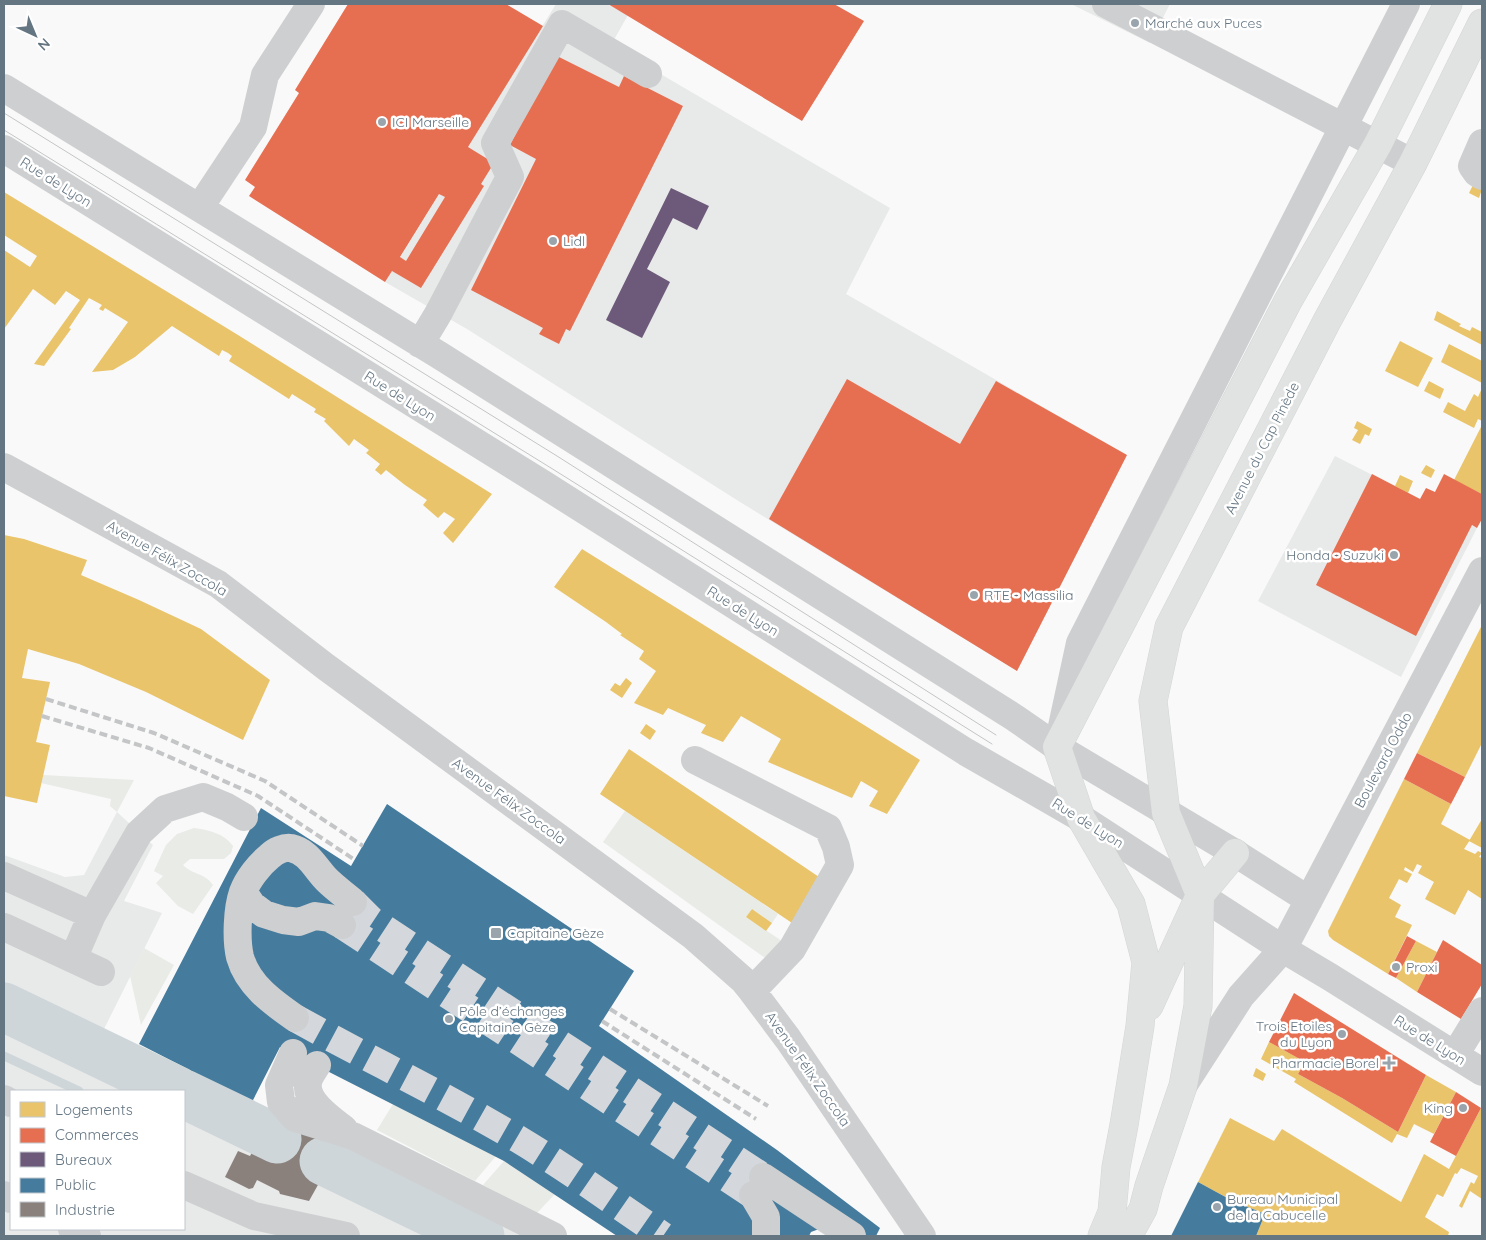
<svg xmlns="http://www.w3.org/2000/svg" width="1486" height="1240" viewBox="0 0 1486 1240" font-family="Quicksand,sans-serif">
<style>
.built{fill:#e8e9e9;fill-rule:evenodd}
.green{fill:#e8ebe6}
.homes{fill:#e9c46a}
.shops{fill:#e76f51;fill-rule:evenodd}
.offices{fill:#6d597a}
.public{fill:#457b9d}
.industry{fill:#8a817c}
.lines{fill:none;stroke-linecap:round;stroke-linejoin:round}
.stream{stroke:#ced6d9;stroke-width:9}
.river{stroke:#ced6d9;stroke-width:49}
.minor-tunnel{stroke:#d4d8dc;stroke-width:28;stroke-dasharray:28 14;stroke-linecap:butt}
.major-casing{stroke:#d5d6d7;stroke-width:29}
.minor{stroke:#cecfd0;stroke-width:28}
.major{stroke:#e1e2e2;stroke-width:28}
.tram{stroke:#c3c5c6;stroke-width:1}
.rail{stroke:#c3c5c6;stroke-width:4;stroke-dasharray:8 4;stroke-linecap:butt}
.poi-dot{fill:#99a4ac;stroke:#fff;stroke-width:2}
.labels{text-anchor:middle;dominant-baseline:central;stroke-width:5;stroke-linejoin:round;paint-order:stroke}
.poi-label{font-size:14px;fill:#657683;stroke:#fff;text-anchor:start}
.street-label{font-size:14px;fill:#657683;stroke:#fff}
</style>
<rect width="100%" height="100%" fill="#f9f9f9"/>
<path class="built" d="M556,4h52l20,11 -17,30 279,163 -44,86 281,161 -110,216 -277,-169 -273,-173 -82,-47z
M1071,4h99l-20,39z
M1335,456l142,72 -76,149 -143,-76z
M117,812l36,33 -29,56 38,12 -62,124 238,108 192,91h-526v-381l61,22 19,-2zM11,1091h173v138h-173z"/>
<path class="green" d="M43,775l91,5 -17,32 -7,-6 1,-7 -70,-16z
M625,811l153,103 -6,9 -20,-14 -6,8 36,24 -14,19 -165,-118z
M194,828c14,2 30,5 39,18l-2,7 -7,6h-34l-7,6c10,10 22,8 30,20l-20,29 -15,-8 -22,-23 7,-7 -9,-5 12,-26 11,-11z
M144,948l30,17 -33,60 -11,-49z
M393,1104l103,52 -21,25 -98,-51z
M504,1161l51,33 -18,19 -54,-28z"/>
<path class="homes" d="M1473,185l9,4 -3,9 -10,-5z
M4,192l234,143 254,159 -39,49 -10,-10 12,-14 -11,-7 -6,6 -15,-13 4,-5 -22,-15 -19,-15 -5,5 -6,-5 5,-6 -14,-11 3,-3 -15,-11 -5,7 -25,-25 2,-2 -12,-7 2,-3 -24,-15 -3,5 -60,-38 3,-5 -4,-3 -6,-3 -3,6 -47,-30 -37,31 -22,13 -21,2 36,-50 -23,-14 -2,3 -4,-2 3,-4 -13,-7 -20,30 2,1 -27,37 -10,-2 46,-64 -14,-9 -11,14 -22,-16 -29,40v-79l26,17 7,-11 -33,-21z
M1437,311l24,13 -2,2 11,5 2,-4 10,5v13l-48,-25z
M1400,341l33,17 -15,29 -33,-16z
M1449,344l33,17v22l-41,-21z
M1429,381l15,8 -4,10 -16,-8z
M1482,388v33l-4,-2 -4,9 -31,-16 5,-10 17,9 9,-17 4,3z
M1357,421l15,8 -3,7 -4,-2 -5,10 -8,-4 6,-10 -4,-2z
M1482,425v69l-28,-14z
M1426,465l9,5 -4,8 -10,-5z
M1400,475l13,6 -5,12 -13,-7z
M4,535l20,4 63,21 -6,15 58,25 62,29 69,51 -27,60 -97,-48 -67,-28 -51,-15 -6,29 28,4 -14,60 14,3 -13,58 -33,-7z
M582,549l338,211 -33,54 -18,-8 9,-15 -17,-10 -9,17 -84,-36 13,-23 -40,-23 -18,26 -22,-9 5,-8 -38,-17 -5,7 -29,-12 22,-32 -17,-12 5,-8 -24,-16 2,-1 -16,-12 -52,-35z
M1482,625v118l-17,34 -48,-24z
M626,678l6,5 -10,15 -12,-8 5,-7 5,3z
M646,724l10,7 -6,9 -10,-7z
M629,749l193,130 -30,44 -192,-129z
M1404,779l47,25 -10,20 29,16 -6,9 11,5 3,-3 4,2 -3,4 3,1v41l-14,-9 -13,25 -30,-16 9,-17 -16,-9 4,-7 -5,-2 -4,8 -8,-5 -1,3 8,4 -5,9 -8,-4 -10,19 12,7 -6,12 17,8 -24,49 -55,-34 -4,-4 -1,-5z
M1482,819v29l-13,-7z
M752,909l20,14 -6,8 -20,-14z
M1416,941l21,11 -20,40 -21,-14z
M1269,1042l36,20 -7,12 44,24 56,34 28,-57 30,17 -22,42 -20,-10 -7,14 -10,-4 -5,9 -98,-61 2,-3 -35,-20z
M1256,1068l10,6 -3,7 -10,-5z
M1481,1108l1,1v90l-12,-8 -8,17 -3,-2 12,-24 3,2 4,-8 -17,-8 -4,6 -2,-1 -12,24 -6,-3 -12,23 24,15 -1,4h-192l9,-22 -34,-14 -33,-18 32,-64 44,23 8,-12 119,73 23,-48 25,15z"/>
<path class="shops" d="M348,4h158l37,22 -75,121 26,16 -13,21 3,2 -63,102 -29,-17 -7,11 -136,-86 6,-9 -10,-7 54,-87 -4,-3zM439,194l6,3 -39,64 -6,-4z
M608,4h226l30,17 -62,100z
M555,55l64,32 5,-11 59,30 -113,225 -4,-2 -7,15 -20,-10 4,-6 -72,-38 65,-131 -26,-14z
M847,379l113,65 36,-63 131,74 -110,216 -248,-152z
M1372,474l48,25 6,-11 9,4 9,-18 38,20v25l-5,9 -5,-3 -56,111 -100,-51z
M1417,753l48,24 -14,27 -47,-25z
M1407,936l9,5 -20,37 -8,-4z
M1443,940l39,25v19l-21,35 -44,-27z
M1294,993l132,82 -28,57 -56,-34 -44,-24 7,-12 -36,-20z
M1456,1092l25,16 -25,48 -26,-14z"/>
<path class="offices" d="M671,188l38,18 -12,24 -24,-12 -26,51 23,13 -28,56 -36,-18z"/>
<path class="public" d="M387,804l247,167 -35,55 178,124 103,78 -4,8h-44l-13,-7 -8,3 -2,4h-192l-113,-75 -224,-114 -28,55 -113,-58 122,-236 90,58z
M1198,1182l33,18 34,14 -9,22h-85z"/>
<path class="industry" d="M285,1121l47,23 -15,33 2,6 -10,18 -29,-7 -1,-3 -22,-11 -4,8 -4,1 -24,-12 13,-26 12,5 5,-9 15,7z"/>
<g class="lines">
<path class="stream" d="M4,1056l75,35
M184,1098l9,1"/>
<path class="river" d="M4,1007l174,84
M184,1094l93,45
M324,1161l156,75"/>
<path class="minor-tunnel" d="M353,902l18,18 392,257
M342,925l411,270
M295,1018c74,41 150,78 223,121 50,30 97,64 145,97"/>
<g class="major-casing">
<path id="major" d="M1149,1006l51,-111 35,-42
M1102,1236l10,-24 4,-45 8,-42 16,-99 6,-64 -15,-58 -50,-86 -24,-71 231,-446 90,-157 70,-140
M1128,1236l15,-27 6,-23 34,-100 15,-80 2,-111 -34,-82 -13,-112 16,-74 158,-306 86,-158 69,-140"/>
</g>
<path class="minor" d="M1106,4l307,159
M4,88l435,267 576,363 42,29 178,106 74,47
M1482,143l-10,23 5,7 5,3
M4,149l539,335 423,268 115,66 202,131 47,28 152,95
M200,207l53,-80 12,-52 46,-71
M420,344l18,-30 72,-137 -15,-34 67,-119 86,50
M4,467l214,117 108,83 367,269 50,44 9,11 36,48 134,197
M1061,731l19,-88 326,-639
M695,760l133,68 8,19 4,18 -48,84 -40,42
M4,876l88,39
M243,892l9,13 12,9 19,6 16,2 16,-6 14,2 13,7
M4,927l97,45
M73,959l19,-44 47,-82 26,-24 38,-12 24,10 17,10
M295,1018c-23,-16 -47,-33 -55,-61 -4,-17 -3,-48 3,-65 5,-13 16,-27 27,-36 5,-5 14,-9 21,-8 18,4 24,20 36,32 8,8 18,15 26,22
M293,1053l-14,32 2,17 14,16 58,18 200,100
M1455,1055l27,-44
M317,1065c-3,5 -9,13 -9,18 -3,19 23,36 36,46
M1183,1086l58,-90 42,-47 199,-378
M4,1099l7,4
M763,1177l89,59
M184,1185l70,31 92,20
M4,1195l7,4
M753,1195l13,22v19
M72,1229l15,7"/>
<use href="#major" class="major"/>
<path class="tram" d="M4,113l553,343 439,279
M4,130l547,338 441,276"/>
<path class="rail" d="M46,699l108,34 111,48 98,65
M42,716l107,32 109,48 97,64
M610,1009l158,97
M602,1021l154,98"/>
</g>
<g class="poi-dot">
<circle cx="1135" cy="23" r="5"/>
<circle cx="382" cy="122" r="5"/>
<circle cx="553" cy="241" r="5"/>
<circle cx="1394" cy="555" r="5"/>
<circle cx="974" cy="595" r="5"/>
<rect x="490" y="927" width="12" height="12" rx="2.5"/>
<circle cx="1396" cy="967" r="5"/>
<circle cx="449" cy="1019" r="5"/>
<circle cx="1342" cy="1034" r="5"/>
<path d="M1386.5 1055.5h5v5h5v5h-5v5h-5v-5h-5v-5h5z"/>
<circle cx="1463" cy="1108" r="5"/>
<circle cx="1217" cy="1207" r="5"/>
</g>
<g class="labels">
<g class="poi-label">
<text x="1145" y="23">Marché aux Puces</text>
<text x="392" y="122">ICI Marseille</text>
<text x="563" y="241">Lidl</text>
<text x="1384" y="555" text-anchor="end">Honda - Suzuki</text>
<text x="984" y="595">RTE - Massilia</text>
<text x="507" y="933">Capitaine Gèze</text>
<text x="1406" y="967">Proxi</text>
<text x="459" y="1011">Pôle d’échanges<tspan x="459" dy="16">Capitaine Gèze</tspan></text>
<text x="1332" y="1026" text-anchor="end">Trois Etoiles<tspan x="1332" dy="16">du Lyon</tspan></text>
<text x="1379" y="1063" text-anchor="end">Pharmacie Borel</text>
<text x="1453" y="1108" text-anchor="end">King</text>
<text x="1227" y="1199">Bureau Municipal<tspan x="1227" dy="16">de la Cabucelle</tspan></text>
</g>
<g class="street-label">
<text transform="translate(56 182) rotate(32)">Rue de Lyon</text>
<text transform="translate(400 396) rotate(32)">Rue de Lyon</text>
<text transform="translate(1262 448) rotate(-63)">Avenue du Cap Pinède</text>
<text transform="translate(167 558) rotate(30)">Avenue Félix Zoccola</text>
<text transform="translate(743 611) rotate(32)">Rue de Lyon</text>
<text transform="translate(1383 760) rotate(-62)">Boulevard Oddo</text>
<text transform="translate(509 801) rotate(36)">Avenue Félix Zoccola</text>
<text transform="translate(1088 823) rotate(32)">Rue de Lyon</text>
<text transform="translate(1430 1040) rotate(32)">Rue de Lyon</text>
<text transform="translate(808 1069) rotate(55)">Avenue Félix Zoccola</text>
</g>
</g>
<rect width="1486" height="1240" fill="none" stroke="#657683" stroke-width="10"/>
<rect x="10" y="1090" width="175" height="140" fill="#ffffff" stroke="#c1c8cd"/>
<rect x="20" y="1102" width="25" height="15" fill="#e9c46a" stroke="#c1c8cd"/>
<text x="55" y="1115" font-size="15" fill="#657683">Logements</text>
<rect x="20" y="1128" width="25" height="15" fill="#e76f51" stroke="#c1c8cd"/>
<text x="55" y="1140" font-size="15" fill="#657683">Commerces</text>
<rect x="20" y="1152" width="25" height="15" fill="#6d597a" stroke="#c1c8cd"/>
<text x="55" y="1165" font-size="15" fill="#657683">Bureaux</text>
<rect x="20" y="1178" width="25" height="15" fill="#457b9d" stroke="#c1c8cd"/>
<text x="55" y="1190" font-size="15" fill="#657683">Public</text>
<rect x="20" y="1202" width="25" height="15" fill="#8a817c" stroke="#c1c8cd"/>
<text x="55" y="1215" font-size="15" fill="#657683">Industrie</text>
<g transform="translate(35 35) rotate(136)" stroke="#ffffff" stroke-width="4" paint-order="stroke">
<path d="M0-4L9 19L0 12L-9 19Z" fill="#657683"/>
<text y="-8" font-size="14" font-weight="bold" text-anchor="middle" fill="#657683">N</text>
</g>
</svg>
